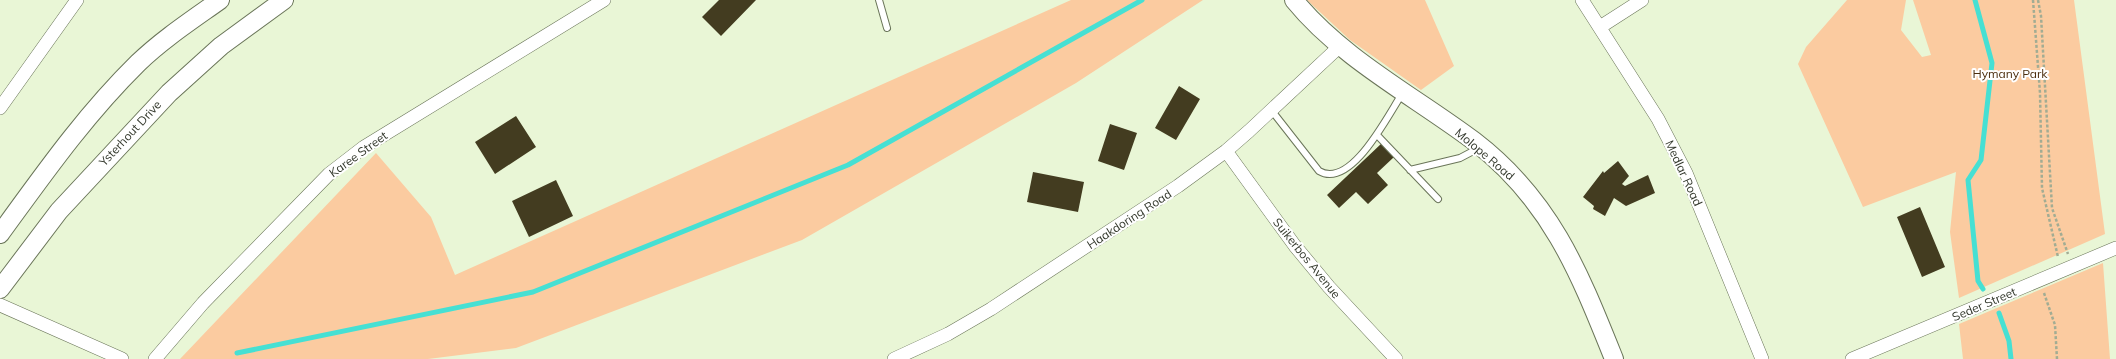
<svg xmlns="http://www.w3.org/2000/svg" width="2116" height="359" viewBox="0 0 2116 359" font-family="Mulish,sans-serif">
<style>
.green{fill:#fbcba0}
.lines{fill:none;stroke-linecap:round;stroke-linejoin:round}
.stream{stroke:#46e0d3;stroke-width:5}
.building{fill:#433c20}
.lane-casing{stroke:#6a7559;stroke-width:8}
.street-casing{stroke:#6a7559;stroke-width:14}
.secondary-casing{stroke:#6a7559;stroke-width:20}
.path{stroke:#a2ac93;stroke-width:2.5;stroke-dasharray:3 2;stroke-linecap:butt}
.lane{stroke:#fff;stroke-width:6}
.street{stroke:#fff;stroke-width:13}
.secondary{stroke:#fff;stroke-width:18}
.labels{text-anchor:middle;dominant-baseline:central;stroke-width:4;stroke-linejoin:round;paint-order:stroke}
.park-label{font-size:12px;fill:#4c2e0e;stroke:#fff}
.street-label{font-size:12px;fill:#33382c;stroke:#fff}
</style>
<rect width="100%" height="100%" fill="#e9f6d6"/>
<path class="green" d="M1071,0h132l-127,83 -274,157 -286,108 -88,11h-248l196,-206 55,64 24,58z
M1307,0h118l29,66 -33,24 -71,-50z
M1847,0h59l-5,30 21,27 9,-2 -18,-55h161l31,234 -146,64 -9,-66 6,-60 -93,35 -65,-143 8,-17z
M2103,263l7,96h-147l-4,-35z"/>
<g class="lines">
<path class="stream" d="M1975,0l17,63 -11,97 -13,20 10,101 5,8
M1999,313l10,28 2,18
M237,353l296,-61 315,-127 294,-165"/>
</g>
<path class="building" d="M719,0h37l-35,36 -19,-19z
M1179,86l21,13 -24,41 -21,-12z
M516,116l20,31 -41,27 -20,-32z
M1110,124l27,9 -13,37 -26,-9z
M1382,143l12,14 -17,16 11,12 -20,19 -12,-12 -17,16 -12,-13z
M1618,161l11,15 -7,8 3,2 23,-11 7,18 -29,13 -12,-8 -9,18 -12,-7 1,-3 -11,-9 20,-26 1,2z
M1033,172l51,10 -6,30 -51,-10z
M556,180l17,36 -44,21 -17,-36z
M1920,207l25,60 -23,10 -25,-60z"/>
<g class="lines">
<g class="lane-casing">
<path id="lane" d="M879,0l8,28
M1272,111l47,60c32,19 69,-56 83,-77
M1377,135l61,64
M1410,170l50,-12 19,-10"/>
</g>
<g class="street-casing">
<path id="street" d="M1582,0l76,119 28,54 76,186
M1600,27l42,-27
M0,108l77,-108
M1226,151l69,95 34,41 67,72
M0,305l122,54
M155,359l48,-56 126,-129 35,-27 240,-147
M894,359l54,-25 43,-25 187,-123 48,-35 23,-20 91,-85
M1852,359l264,-111"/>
</g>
<g class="secondary-casing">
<path id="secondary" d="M1294,0c47,58 120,96 180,141 77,59 105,131 140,218
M0,234c43,-59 85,-119 138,-171 25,-24 54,-43 82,-63
M0,289l59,-78 110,-118 52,-47 63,-46"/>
</g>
<path class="path" d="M2033,0l7,93 2,95 16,69
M2038,0l3,16 11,192 16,46
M2044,293l11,32 2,34"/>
<use href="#lane" class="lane"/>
<use href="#street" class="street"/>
<use href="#secondary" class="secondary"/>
</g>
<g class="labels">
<g class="park-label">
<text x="2010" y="73">Hymany Park</text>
</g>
<g class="street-label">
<text transform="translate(130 133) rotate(-47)">Ysterhout Drive</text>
<text transform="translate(358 154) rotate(-36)">Karee Street</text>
<text transform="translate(1485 154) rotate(40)">Molope Road</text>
<text transform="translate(1684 173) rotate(65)">Medlar Road</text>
<text transform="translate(1129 219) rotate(-33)">Haakdoring Road</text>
<text transform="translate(1307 258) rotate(51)">Suikerbos Avenue</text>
<text transform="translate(1984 304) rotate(-23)">Seder Street</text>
</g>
</g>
</svg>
